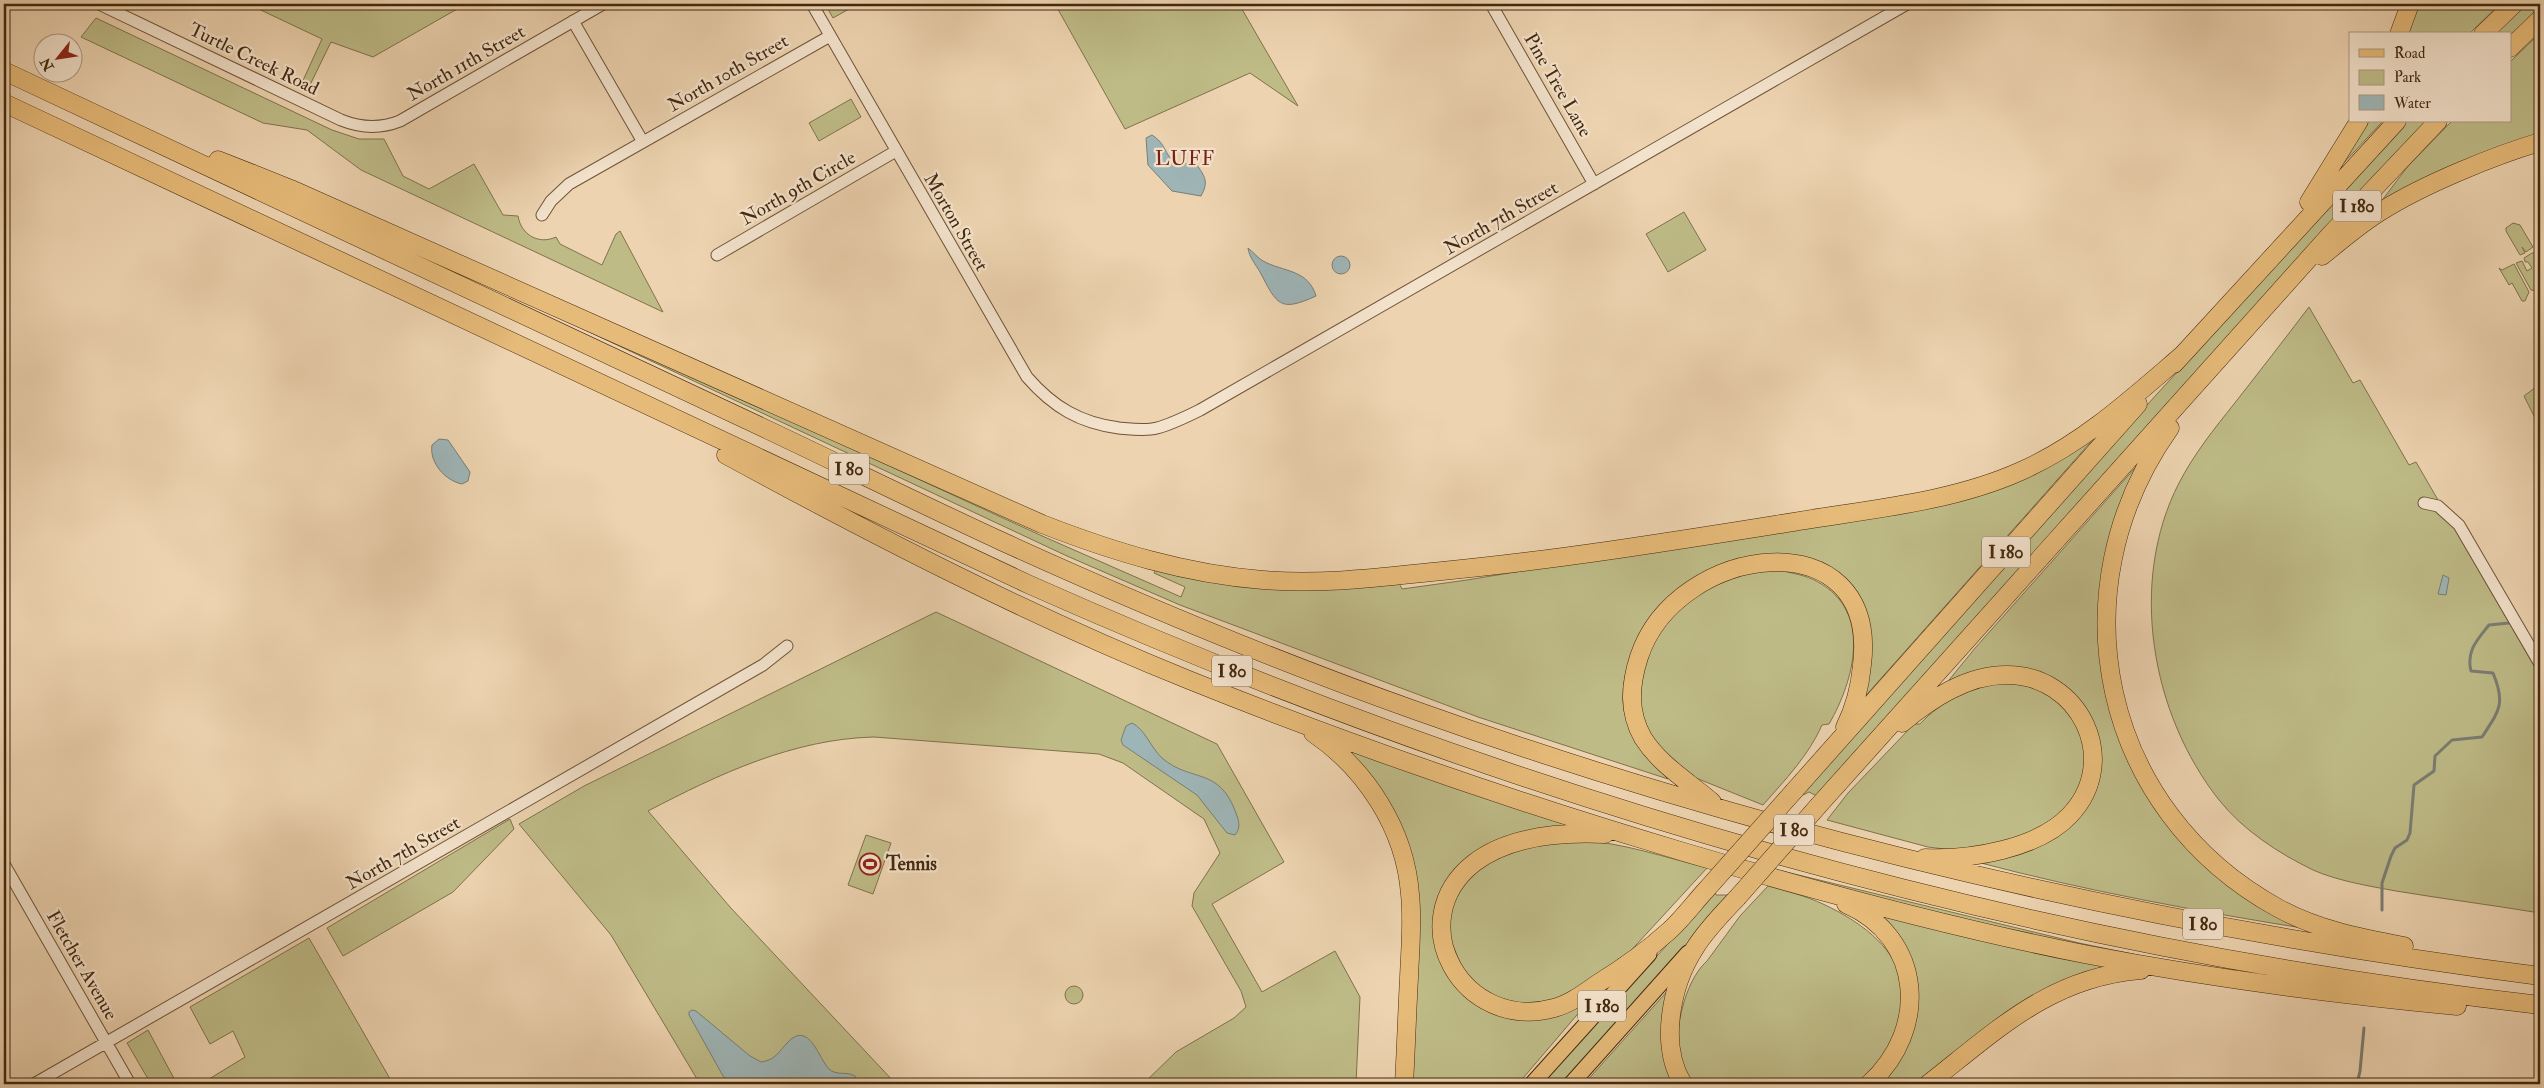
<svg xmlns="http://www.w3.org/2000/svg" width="2544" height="1088" viewBox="0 0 2544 1088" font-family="'IM FELL Double Pica',serif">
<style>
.green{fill:#bebb87;stroke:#80724a}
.water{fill:#9eb5b7;stroke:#7a7d73}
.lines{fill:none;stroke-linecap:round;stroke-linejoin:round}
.stream{stroke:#7a7d73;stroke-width:3}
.minor-casing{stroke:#6e5336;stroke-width:13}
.major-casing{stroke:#43280d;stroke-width:17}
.highway-casing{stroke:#43280d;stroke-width:19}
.minor{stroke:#f3e2cc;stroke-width:11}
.major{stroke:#e6ba78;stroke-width:15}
.highway{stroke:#e6ba78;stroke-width:18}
.highway-bridge-casing{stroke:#43280d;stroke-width:19;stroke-linecap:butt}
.highway-bridge{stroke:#e6ba78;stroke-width:18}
.labels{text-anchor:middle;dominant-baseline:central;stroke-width:4.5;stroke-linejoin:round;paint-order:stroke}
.shield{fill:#f3e2cc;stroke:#786046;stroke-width:1}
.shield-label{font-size:18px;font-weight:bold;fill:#43280d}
.street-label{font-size:19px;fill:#43280d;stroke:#f3e2cc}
.poi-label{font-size:19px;font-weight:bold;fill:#43280d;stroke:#f3e2cc;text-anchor:start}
.neighbourhood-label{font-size:20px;letter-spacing:1px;fill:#7a1f14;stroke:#f3e2cc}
</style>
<rect width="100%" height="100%" fill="#edd3b0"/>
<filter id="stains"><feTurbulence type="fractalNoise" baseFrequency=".004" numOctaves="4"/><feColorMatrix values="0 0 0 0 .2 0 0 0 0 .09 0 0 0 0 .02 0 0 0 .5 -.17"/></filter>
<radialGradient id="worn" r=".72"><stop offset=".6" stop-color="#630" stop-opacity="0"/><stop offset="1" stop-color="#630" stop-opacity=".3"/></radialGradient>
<path class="green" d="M248,4h218l-93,53 -42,-15 -24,49 -7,-4 22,-48z
M825,4h33l-25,14z
M1055,4h184l59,102 -48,-33 -125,56z
M2416,4h84l-31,30h-65z
M2523,4h17v6l-30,29v-5h-17z
M96,18l236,112 27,9h25l19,37 26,13 45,-25 29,51 15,1c3,19 21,29 38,21l4,7 42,21 14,-31 4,-3 43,81 -302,-142 -54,-40 -44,-7 -182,-86z
M2540,33v102l-160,68 28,-37 44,-45h58v-59z
M851,99l10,18 -42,24 -10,-18z
M2364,121h19l-45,48z
M2406,121h23l-612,675 -8,-4 -6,3 -3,-2 337,-377z
M1684,212l22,38 -38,22 -22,-38z
M2513,223l7,2 13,22 -7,5 -4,-5 3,6 -5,2 -14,-24v-3z
M2532,253h4l4,7v32l-9,-2 -15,-27 6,-2 5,10 5,-3 -4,-6h-3l-1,-4z
M2514,264l15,28 -4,9h-3l-10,-18 -3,2 -10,-17 3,2z
M537,304l503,231 141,62 4,-10 -31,-14 2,-4 243,14 3,6 65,-9 434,-72 195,-72 -243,274 13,-37 -21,-86c-25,-8 -49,-15 -73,-22 -7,-2 -18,-7 -25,-6 -66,7 -126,77 -124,142 1,29 25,58 45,78l-190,-62 -298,-112 -113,-49 -531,-249z
M2309,307l44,76 7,-3 49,85 7,-3 124,214v237c-48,-8 -96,-14 -144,-22 -27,-5 -58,-10 -83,-21 -35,-17 -70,-40 -94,-70 -68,-86 -91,-218 -40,-317 15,-29 35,-54 55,-79 25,-32 50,-64 75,-97z
M2536,387l4,7v27l-5,-3 -11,-22z
M2143,459l-15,33 -22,186 67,148 135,103c-111,-18 -222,-38 -331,-67l90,-36 29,-78 -40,-65 -106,-1 -1,-2 27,-33z
M1778,570c13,3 28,5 40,12 55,30 36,99 11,142l-7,1c-13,30 -37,55 -59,80l-72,-29 -34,-28 -18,-36 4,-51 12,-23 18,-24 25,-22 50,-19z
M936,612l281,132 67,118 -72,42 50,88 73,-41 25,46 -4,87h-213l33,-32 58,-34 12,-11 -5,-16 -49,-85 2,-13 26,-40 -16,-34 -81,-56 -24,-9 -225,-17c-81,2 -155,37 -226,74l82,96 166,177h-196l-89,-149 -92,-111 65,-38z
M1998,682h13l32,8 28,24 8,16 6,21 -1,19 -6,24 -14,18 -22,17 -39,14 -51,7 -24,-3 -101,-27 21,-27 66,-69h6c21,-23 49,-35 78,-42z
M1340,747l231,79 -78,19 -55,65 39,93 90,8 13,-4 2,2 -64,75h-111v-219z
M510,819l4,10 -61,63 -110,64 -16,-28z
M866,835l25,8 -18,51 -25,-9z
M1579,840c45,3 85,17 128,28l-82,89 -7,2 -7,10 -59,34 -38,3 -40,-19 -22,-32 -3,-37 7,-21 9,-16 16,-15 35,-18z
M1782,871l297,72 107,22 -1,3 -269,-57z
M1768,886c18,5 38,10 55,18 92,43 106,105 37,180h-170c-3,-5 -7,-11 -9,-17 -10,-29 3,-86 26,-106l33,-45z
M1715,892l1,3h14l-168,189h-21z
M1873,914l253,54 -42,12 -161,104h-45l39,-88z
M309,938l84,146h-192l44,-27 -12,-26 -23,13 -20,-37z
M1680,977l-5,107h-91z
M1065 995a9 9 0 1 1 18 0a9 9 0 1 1-18 0Z
M148,1030l29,54h-26l-24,-41z"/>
<path class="water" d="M1152,135c21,13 7,30 44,29 9,12 13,18 5,32l-29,-5 -24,-26 -2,-27z
M1248,248c5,4 10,10 15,13 20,11 45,8 53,35 -37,17 -39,8 -56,-24 -4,-7 -11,-15 -12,-24z
M1332 265a9 9 0 1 1 18 0a9 9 0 1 1-18 0Z
M439,439l9,1 22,32 -2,9 -6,3c-16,-3 -33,-21 -30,-39z
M2443,575l6,3 -3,17 -8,-1z
M1132,723c13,6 19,25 30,35 29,25 57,8 74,55 3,8 5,15 -1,22l-8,-2 -30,-38 -74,-50 -2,-5 5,-14z
M692,1010l4,1 54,45 11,6c15,-2 18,-11 27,-20 21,-22 31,17 41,27 7,7 18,2 26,7l2,8 -91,-2 -34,2 -9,-8 -34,-61v-3z"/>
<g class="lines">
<path class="stream" d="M2382,910v-27l9,-27 4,-8 12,-8 3,-7 4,-48 20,-14 1,-15 17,-16 30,-3c17,-26 24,-33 11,-64l-22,-2c-5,-20 6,-31 18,-46l20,-2
M2357,1084l3,-13 4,-43"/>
<g class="minor-casing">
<path id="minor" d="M99,4l242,116c20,8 39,9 59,1l203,-117
M812,4l215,373c26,30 53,46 92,51 12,1 26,3 38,0 15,-4 29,-11 43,-18l707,-406
M1491,4l103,180
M573,21l70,121
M542,215l9,-14 18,-17 261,-148
M717,255l179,-104
M2424,503l14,3 21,19 81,139
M4,864l126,220
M34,1084l729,-419 24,-19"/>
</g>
<g class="major-casing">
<path id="major" d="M1532,1084l117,-130
M1571,1084l117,-131"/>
</g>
<g class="highway-casing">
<path id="highway" d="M2399,34l11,-30
M2483,34l31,-30
M2510,48l30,-29
M4,71c254,121 509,240 764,359 78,37 155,75 233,111 136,62 275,120 416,170 364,130 740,216 1123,265
M4,103l1026,482c479,213 989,361 1510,420
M218,160l73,29 751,335c72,28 144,50 221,56 60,5 119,-3 179,-9 114,-11 226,-29 339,-47 79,-14 167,-20 240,-53 61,-27 110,-72 160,-115
M2309,202l50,-81
M2322,256c20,-16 39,-33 61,-46 42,-26 110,-54 157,-68
M2174,364l223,-243
M2170,428c-116,163 -69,383 108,480 40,22 83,30 126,38
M726,455c151,82 304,161 463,225 161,65 327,122 495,172 132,39 264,75 400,102 124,24 248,40 373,52
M1902,723c29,-24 65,-48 104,-48 73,-1 116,85 64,140 -32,34 -100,45 -145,43
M1313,733c53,36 92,96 97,161 3,28 0,56 -1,84 -2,35 -3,71 -5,106
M1794,791l344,-387
M1712,802c-23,-20 -52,-37 -69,-64 -15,-26 -13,-53 -4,-81 38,-115 241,-140 223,8 -2,22 -7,42 -17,62
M1819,805l510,-569 109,-115
M1605,834c-43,-2 -95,1 -131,29 -74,58 -11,170 80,145 16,-4 30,-15 43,-24 26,-16 51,-34 73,-54 13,-12 24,-27 36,-40
M1846,904c78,34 83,126 23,180
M1683,1084c-24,-39 -12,-99 12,-136 11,-18 27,-34 42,-50
M1928,1084c68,-53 122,-107 213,-114"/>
</g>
<use href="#minor" class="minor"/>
<use href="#major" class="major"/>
<use href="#highway" class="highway"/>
<g class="highway-bridge-casing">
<path id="highway-bridge" d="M1706,890l88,-99
M1737,898l82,-93"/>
</g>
<use href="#highway-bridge" class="highway-bridge"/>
</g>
<defs>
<g id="stadium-ring" transform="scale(1.125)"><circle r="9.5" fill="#f3e2cc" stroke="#8f2418" stroke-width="1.5"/><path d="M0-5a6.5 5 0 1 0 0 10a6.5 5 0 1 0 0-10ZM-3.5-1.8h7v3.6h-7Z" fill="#8f2418"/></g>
</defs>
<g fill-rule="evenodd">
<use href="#stadium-ring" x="870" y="864"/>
</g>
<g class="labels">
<g class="shield">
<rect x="2333" y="190.5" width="48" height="31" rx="4"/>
<rect x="829" y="453.5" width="40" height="31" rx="4"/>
<rect x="1982" y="536.5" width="48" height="31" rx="4"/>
<rect x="1212" y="655.5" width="40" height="31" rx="4"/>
<rect x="1774" y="814.5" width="40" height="31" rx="4"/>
<rect x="2183" y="908.5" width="40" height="31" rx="4"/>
<rect x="1578" y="990.5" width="48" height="31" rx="4"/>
</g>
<g class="shield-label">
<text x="2357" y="206">I 180</text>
<text x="849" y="469">I 80</text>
<text x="2006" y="552">I 180</text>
<text x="1232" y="671">I 80</text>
<text x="1794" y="830">I 80</text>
<text x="2203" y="924">I 80</text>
<text x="1602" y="1006">I 180</text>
</g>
<g class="street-label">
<text transform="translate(254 59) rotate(26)">Turtle Creek Road</text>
<text transform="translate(466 63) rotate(-30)">North 11th Street</text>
<text transform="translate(728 73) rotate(-30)">North 10th Street</text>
<text transform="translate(1558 85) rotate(60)">Pine Tree Lane</text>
<text transform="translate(798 188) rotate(-30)">North 9th Circle</text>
<text transform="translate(1501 218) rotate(-30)">North 7th Street</text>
<text transform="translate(956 222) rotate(60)">Morton Street</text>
<text transform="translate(403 853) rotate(-30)">North 7th Street</text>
<text transform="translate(82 965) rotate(60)">Fletcher Avenue</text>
</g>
<g class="poi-label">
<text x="886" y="864">Tennis</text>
</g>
<g class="neighbourhood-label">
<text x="1185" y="158">LUFF</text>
</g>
</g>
<rect width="2544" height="1088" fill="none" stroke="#edd3b0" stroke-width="20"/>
<rect x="5" y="5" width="2534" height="1078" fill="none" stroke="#43280d" stroke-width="2.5"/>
<rect x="10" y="10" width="2524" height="1068" fill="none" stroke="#43280d"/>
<rect x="2349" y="32" width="162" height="90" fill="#f3e2cc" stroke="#ad9880"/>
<rect x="2359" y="49" width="25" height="8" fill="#e6ba78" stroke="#ad9880"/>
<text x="2394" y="58" font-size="15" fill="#43280d">Road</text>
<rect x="2359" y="70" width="25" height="15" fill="#bebb87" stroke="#ad9880"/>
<text x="2394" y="82" font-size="15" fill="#43280d">Park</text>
<rect x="2359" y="95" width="25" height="15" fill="#9eb5b7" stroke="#ad9880"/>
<text x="2394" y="108" font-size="15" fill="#43280d">Water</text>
<g transform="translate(58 58) rotate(240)"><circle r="24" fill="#f3e2cc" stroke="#ad9880"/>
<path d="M0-4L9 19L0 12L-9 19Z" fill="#8f2418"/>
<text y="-8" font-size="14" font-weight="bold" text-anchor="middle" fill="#43280d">N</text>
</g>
<rect width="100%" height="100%" filter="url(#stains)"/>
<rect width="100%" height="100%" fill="url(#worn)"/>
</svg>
